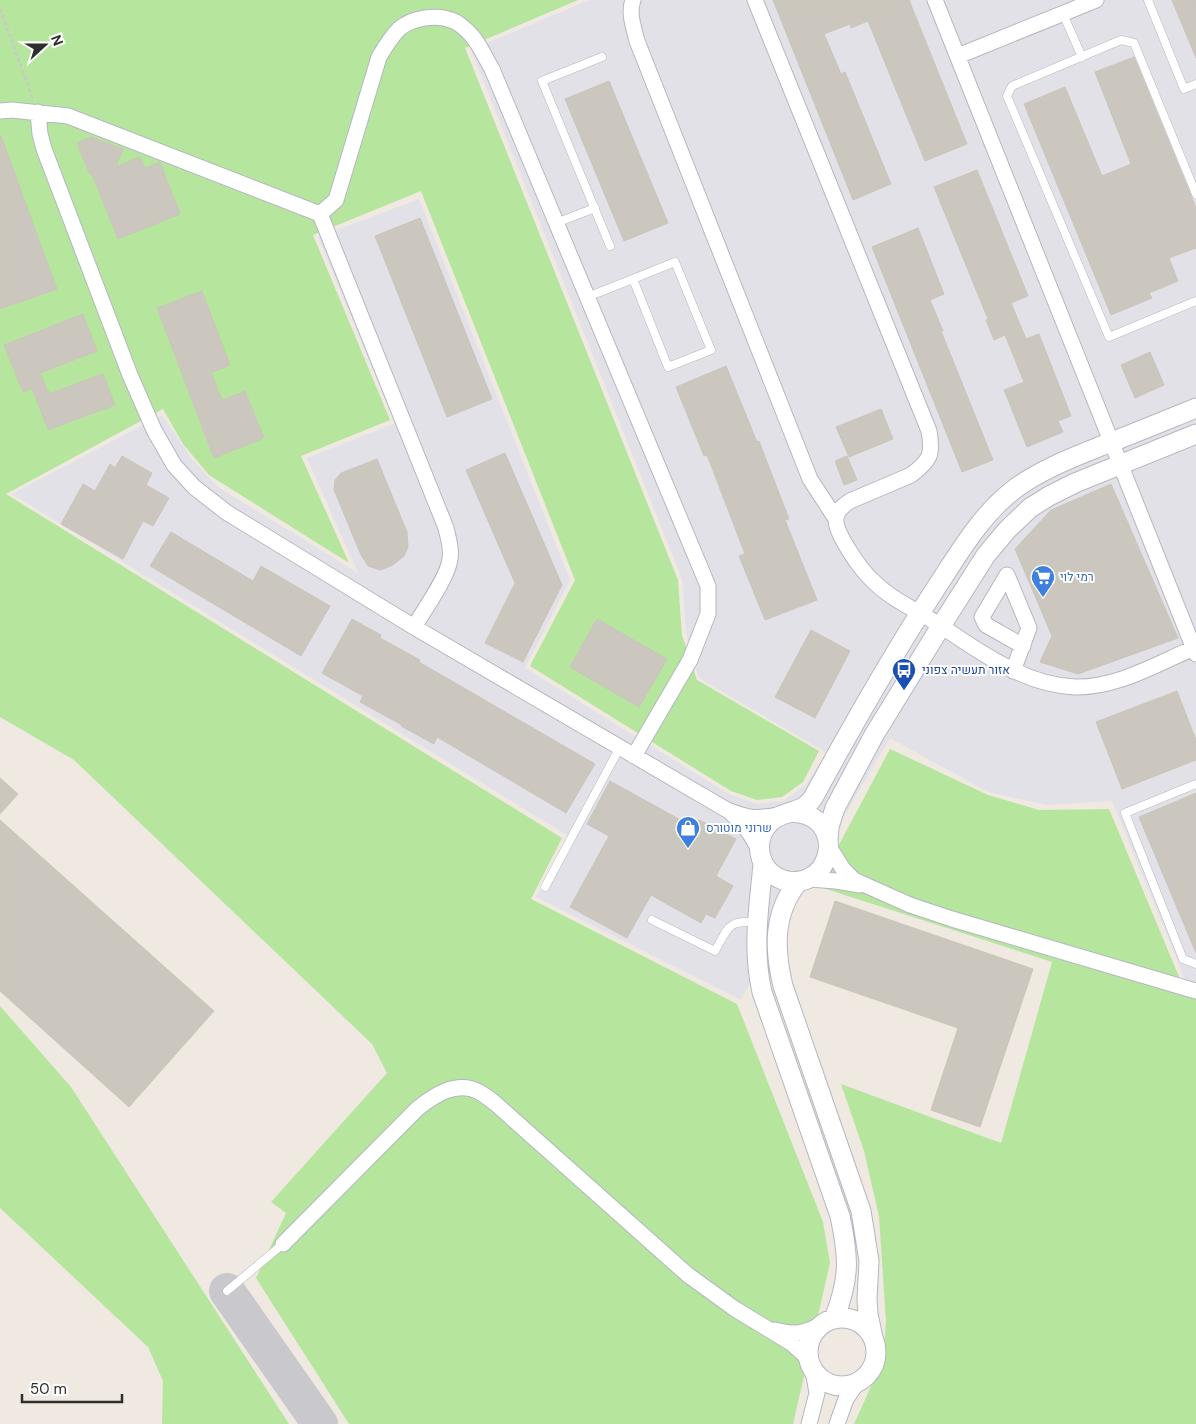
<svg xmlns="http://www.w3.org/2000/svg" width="1196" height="1424" viewBox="0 0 1196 1424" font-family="'DM Sans',Heebo,sans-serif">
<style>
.industrial{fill:#e3e1e8}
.green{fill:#b6e59e}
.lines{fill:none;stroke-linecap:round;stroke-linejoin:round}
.taxiway{stroke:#c9c8cc;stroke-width:36}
.building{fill:#cbc7bf;stroke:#cbc5ba}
.service-casing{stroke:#b4b7c1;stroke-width:9}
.minor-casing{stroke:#b4b7c1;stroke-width:17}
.tertiary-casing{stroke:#b4b7c1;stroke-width:21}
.path{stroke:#c9c9c9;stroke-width:2.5;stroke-dasharray:4 2.5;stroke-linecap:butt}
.service{stroke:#fff;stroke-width:8}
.minor{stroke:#fff;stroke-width:15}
.tertiary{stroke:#fff;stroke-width:19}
.labels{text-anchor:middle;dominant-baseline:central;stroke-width:4;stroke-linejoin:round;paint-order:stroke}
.shop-label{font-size:12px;fill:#366cbe;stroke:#fff;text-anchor:start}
.transit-label{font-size:12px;fill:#164399;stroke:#fff;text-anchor:start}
</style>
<rect width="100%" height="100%" fill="#efe9e1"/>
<path class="industrial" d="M589,0h607v996l-5,-2 -79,-193 -66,4 -58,-13 -98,-54 -96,163 -53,99 -205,-103 32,-61 -556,-342 150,-79 30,44 26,28 140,86 -51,-115 88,-35 -77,-186 101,-38 151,381 -45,88 204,126 28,10 26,-3 23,-16 21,-32 -128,-75 -13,-45 -4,-54 -211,-529z"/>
<path class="green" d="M0,0h578l-113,48 213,532 4,55 15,45 122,71 -16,31 -21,15 -25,3 -26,-9 -201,-125 45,-86 -154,-389 -108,44 77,185 -89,36 48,107 -140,-88 -26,-31 -20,-35 -157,85 556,344 -31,61 206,105 86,218 7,41 -37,161h-444l-93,-146 30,-65 -15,-11 116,-129 -15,-29 -298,-284 -74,-43z
M890,749l98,46 51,15 70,-1 78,187 9,3v425h-342l29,-64 3,-38 -7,-106 -15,-65 -23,-67 160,59 51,-181 -235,-76z
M0,1006l71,81 218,337h-127l1,-43 -15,-34 -148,-139z"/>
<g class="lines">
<path class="taxiway" d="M227,1291l93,133"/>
</g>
<path class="building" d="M773,0h136l58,144 -42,17 -57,-140 -17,7 -1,-4 -26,10 17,40 4,-2 46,112 -38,16z
M1172,0h24v58z
M1134,57l62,151v40l-27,10 9,23 -29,12 3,5 -41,17 -87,-211 41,-17 37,89 29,-12 -36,-92z
M609,81l59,142 -44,18 -59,-142z
M0,136h1l56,153 -57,20z
M91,137l32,12 -7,18 24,-10 5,11 15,-6 20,52 -62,25 -26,-65 -2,1 -13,-32z
M977,170l51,126 -17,7 15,36 13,-5 32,82 -13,5 5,11 -36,15 -23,-57 20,-8 -19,-47 -11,5 -8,-20 2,-1 -54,-132z
M420,218l72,181 -45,18 -72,-181z
M918,228l26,66 -14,6 13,31h-2l52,129 -31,12 -90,-225z
M202,291l28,74 -19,8 11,27 23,-9 19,47 -50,20 -57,-150z
M83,314l14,37 -57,22 9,21 54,-20 12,31 -67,25 -16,-42 -9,4 -19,-47z
M1150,352l14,33 -29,13 -14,-33z
M726,366l31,76 2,-1 30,78 -4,1 32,80 -52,20 -26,-64 6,-2 -38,-99 -3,1 -28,-69z
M881,409l12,30 -44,18 -13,-30z
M505,453l57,132 -39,77 -38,-19 30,-60 -49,-113z
M122,456l30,17 -6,12 23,13 -16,28 -10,-5 -20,38 -62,-35 22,-40 12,7 15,-27 5,4z
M847,456l10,24 -13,5 -9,-24z
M377,459l30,73 1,15 -4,9 -11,9 -13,5 -12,-4 -7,-11 -27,-65 1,-10 6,-7z
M1111,484l67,154 -100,36 -38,-12 12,-26 -37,-87 36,-39z
M171,532l82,49 8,-15 69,40 -29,50 -151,-90z
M352,619l29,16 -1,3 40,22 -1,2 176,102 -29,49 -129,-76 -3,7 -33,-18 1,-1 -42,-23 3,-6 -41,-23z
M597,619l70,40 -28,48 -69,-40z
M811,630l39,21 -35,67 -40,-21z
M1177,691l19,49v20l-74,29 -26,-67z
M0,778l18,16 -18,20z
M610,781l85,47 4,-8 37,19 -20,37 17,10 -18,32 -9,-4 -5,9 -50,-28 -24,43 -57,-31 39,-71 -22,-12z
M1196,793v160l-57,-136z
M0,820l214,191 -85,96 -129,-116z
M835,901l198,68 -53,158 -49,-17 27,-82 -148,-51z"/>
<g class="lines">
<g class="service-casing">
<path id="service" d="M1148,0l36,89 12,-5
M1063,14l19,43
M602,57l-60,24 68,165
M1196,194l-62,-151 -13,-3 -109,46 -5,10 102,241 87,-36
M556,223l39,-15
M675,262l36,88 -43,17 -35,-88z
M587,297l46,-18
M1196,784l-71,29 58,146 13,5
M545,887l75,-140
M652,920l63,31c14,-24 12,-31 42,-29
M227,1291l56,-47"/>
</g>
<g class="minor-casing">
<path id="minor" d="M633,0c-5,13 1,28 4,41l173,438 26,40
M755,0l174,431c4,23 2,29 -18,44l-61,26c-6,4 -13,9 -14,17 -2,14 25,52 36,62 19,20 47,31 69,46 24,16 46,32 72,44 18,9 41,16 62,17 42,1 81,-23 119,-39
M935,0l261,654
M958,56l138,-56
M0,111l12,-1 56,6 252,98 126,314c2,10 6,20 4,31 -2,18 -26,51 -36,68
M38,112l2,22 4,15 86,226 24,55 20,35 20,22 32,25 188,115 313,183c23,9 29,9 53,5
M320,214l16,-14 43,-143c6,-10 12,-20 20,-28 12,-11 37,-15 52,-9 7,2 16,10 21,16 8,9 14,23 20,33l216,517v28l-18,46 -56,96
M1013,671l16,-43 -22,-53 -25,42 4,8 37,21
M732,814c13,12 21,22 28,39
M828,845l15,24 11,11 56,25 42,14 244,72
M809,879l27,2 24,4
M283,1244l134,-135c17,-14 40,-29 62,-17 6,3 12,8 17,12l192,171 47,34 56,34 18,16
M775,1330c22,6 28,3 48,-6
M809,1424l8,-31 -4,-23
M837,1424l9,-25 11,-16"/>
</g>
<g class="tertiary-casing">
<path id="tertiary" d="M792,812c5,1 11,1 15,3 39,15 21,77 -24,65 -8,-3 -16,-9 -20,-17 -5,-11 -5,-26 3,-36 9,-13 23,-13 36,-19 4,-2 8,-6 11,-10 39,-72 79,-142 123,-210 23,-35 46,-75 80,-100 26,-19 56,-30 85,-42 32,-12 63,-25 95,-38
M828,841l1,-14 6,-19 39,-73 67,-109 45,-71 21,-25 23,-22 19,-12 26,-13 121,-49
M763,864c-4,44 -11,84 -1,128l78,224c9,42 10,62 -6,103
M798,882c-25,31 -24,67 -15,104l78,225 8,50 -2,38 1,15 5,24
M808 1352a34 34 0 1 1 68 0a34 34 0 1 1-68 0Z"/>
</g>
<path class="path" d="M0,9l33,90"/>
<use href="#service" class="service"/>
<use href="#minor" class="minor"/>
<use href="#tertiary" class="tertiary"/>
</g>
<defs>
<g id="supermarket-pin" transform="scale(1.25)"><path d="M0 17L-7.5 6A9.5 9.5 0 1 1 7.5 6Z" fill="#3f7fe0" stroke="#fff"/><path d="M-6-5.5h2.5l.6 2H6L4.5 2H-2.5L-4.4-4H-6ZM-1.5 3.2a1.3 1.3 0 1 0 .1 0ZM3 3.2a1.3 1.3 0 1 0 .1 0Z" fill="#fff"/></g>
<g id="bus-pin" transform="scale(1.25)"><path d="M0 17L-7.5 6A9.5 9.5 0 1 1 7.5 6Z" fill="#1a4fb4" stroke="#fff"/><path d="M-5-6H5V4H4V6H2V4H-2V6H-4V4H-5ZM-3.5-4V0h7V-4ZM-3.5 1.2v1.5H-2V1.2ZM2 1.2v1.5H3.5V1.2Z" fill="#fff"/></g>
<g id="shop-pin" transform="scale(1.25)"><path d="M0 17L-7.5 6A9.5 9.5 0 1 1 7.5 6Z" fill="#3f7fe0" stroke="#fff"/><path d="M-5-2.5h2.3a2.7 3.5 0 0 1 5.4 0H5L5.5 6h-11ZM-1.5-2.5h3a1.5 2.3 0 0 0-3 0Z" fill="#fff"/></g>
</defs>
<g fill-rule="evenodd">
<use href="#supermarket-pin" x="1043" y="577"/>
<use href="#bus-pin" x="904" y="670"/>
<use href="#shop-pin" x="688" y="828"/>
</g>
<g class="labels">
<g class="shop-label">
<text x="1060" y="577">רמי לוי</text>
<text x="706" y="828">שרוני מוטורס</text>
</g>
<g class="transit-label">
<text x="922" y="670">אזור תעשיה צפוני</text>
</g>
</g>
<g transform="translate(45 45) rotate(69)" stroke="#ffffff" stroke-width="4" paint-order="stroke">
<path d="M0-4L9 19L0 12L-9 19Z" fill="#2e2e2e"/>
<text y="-8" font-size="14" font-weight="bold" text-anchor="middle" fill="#2e2e2e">N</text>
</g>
<path d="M22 1394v8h100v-8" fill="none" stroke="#2e2e2e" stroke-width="2.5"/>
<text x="30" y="1394" font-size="15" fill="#2e2e2e" stroke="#ffffff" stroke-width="4" paint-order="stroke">50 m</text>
</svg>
